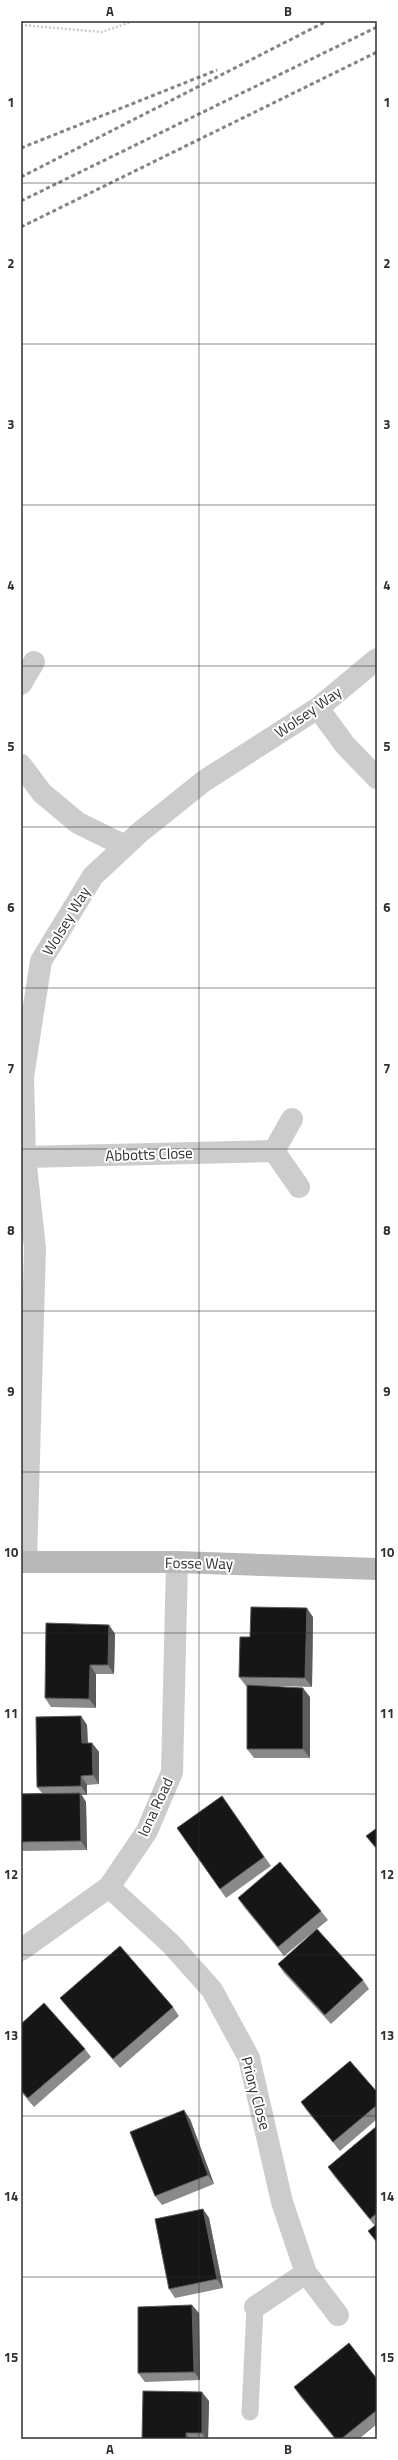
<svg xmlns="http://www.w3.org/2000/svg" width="398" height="2460" viewBox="0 0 398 2460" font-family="'Titillium Web',sans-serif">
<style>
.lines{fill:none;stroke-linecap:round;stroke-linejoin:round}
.path{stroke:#ccc;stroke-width:2.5;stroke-dasharray:2 2;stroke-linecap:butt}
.lane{stroke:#ccc;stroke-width:17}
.street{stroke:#ccc;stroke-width:22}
.secondary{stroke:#b9b9b9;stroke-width:22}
.rail{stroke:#848484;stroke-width:3;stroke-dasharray:4 3;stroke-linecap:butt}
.wall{fill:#8a8a8a}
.shaded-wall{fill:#5c5c5c}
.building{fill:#161616;stroke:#5c5c5c}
.grid{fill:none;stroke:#2f2f2f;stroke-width:1;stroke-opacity:0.55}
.labels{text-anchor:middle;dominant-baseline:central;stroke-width:4;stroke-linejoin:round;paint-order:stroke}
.street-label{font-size:15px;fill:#2f2f2f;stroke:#fff}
.neatline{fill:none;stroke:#2f2f2f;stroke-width:1.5}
.grid-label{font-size:13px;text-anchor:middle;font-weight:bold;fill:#2f2f2f}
</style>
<rect width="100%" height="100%" fill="#fff"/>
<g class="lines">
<path class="path" d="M21,25l81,7 32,-11"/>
<path class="lane" d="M250,2412l5,-105"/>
<path class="street" d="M21,684l13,-22
M318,708l27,37 32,33
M21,765l21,28 36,30 47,23
M292,1119l-18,32 25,36
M25,1157l249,-6
M26,1562l9,-314 -10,-91 -2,-80 18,-116 52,-85 46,-43 65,-52 114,-73 59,-49
M109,1887l62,57 41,46 37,68 33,144 24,71 32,42
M21,1950l88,-63 38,-56 25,-59 5,-210
M255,2307l51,-34"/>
<path class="secondary" d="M21,1562h156l200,7"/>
<path class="rail" d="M21,148l196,-78
M21,177l306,-156
M21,201l356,-174
M21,227l356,-175"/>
</g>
<path class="wall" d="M313,1617l-1,70 -33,-1 31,11v61h-56l-7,-9v-63h-1l-7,-9 11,-40z
M109,1625l6,9 -1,40h-18v34l-45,-1 -6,-9z
M81,1716l6,9 1,18h4l7,9v32l-12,1v10h-5l4,7 1,48 -64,1 -2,-3v-54l21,-1 -5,-6z
M222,1796l49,70 -45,32 -49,-70z
M238,1898l83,13 7,9 -44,36 -40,-49z
M278,1964l85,16 6,9 -38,35 -47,-51z
M60,1998l113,9 6,9 -59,52 -53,-61z
M21,2024l64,25 6,8 -57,50 -13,-15z
M377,2092v27l-37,32 -33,-40 -6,-9z
M190,2119l24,65 -52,21 -7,-9z
M377,2126v117l-9,-12 7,-5 -41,-50 -6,-9z
M203,2209l6,9 14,70 -48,10 -6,-9z
M199,2313l1,67 -55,2 -7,-9z
M377,2379v45l-18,15h-24l-35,-43 -6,-9z
M209,2401l-1,38h-66z"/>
<path class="shaded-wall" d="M307,1608l6,9 -1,70 -7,-9z
M109,1625l6,9 -1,40 -6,-9z
M90,1665l6,9v34l-7,-9z
M303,1688l7,9v61l-7,-9z
M81,1716l6,9 1,27 -6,-9z
M92,1743l7,9v32l-6,-9z
M81,1776l6,9v10l-6,-9z
M80,1793l6,9 1,48 -6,-9z
M184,2110l6,9 24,65 -6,-9z
M203,2209l6,9 14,70 -6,-9z
M192,2305l7,8 1,67 -6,-8z
M202,2392l7,9 -1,38h-2l-4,-6z
M186,2433l4,6h-4z"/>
<path class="building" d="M251,1607l56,1 -2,70 -66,-1 1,-40h10z
M46,1623l63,2 -1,40h-18l-1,34 -44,-1z
M247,1685l56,3v61h-56z
M81,1716l1,27h10l1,32 -12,1v10l-44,1 -1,-70z
M80,1793l1,48 -60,1v-48z
M222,1796l42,61 -44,32 -43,-61z
M377,1828v21l-11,-13z
M280,1862l41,49 -43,36 -40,-49z
M317,1929l46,51 -38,35 -47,-51z
M120,1946l53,61 -60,52 -53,-61z
M44,2003l41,46 -57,49 -7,-8v-66z
M350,2061l27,31v13l-44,37 -32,-40z
M184,2110l24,65 -53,21 -25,-64z
M377,2126v87l-7,6 -42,-52z
M203,2209l14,70 -48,10 -14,-70z
M377,2224v18l-9,-11z
M192,2305l2,67 -56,1v-66z
M349,2343l28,36v31l-36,29h-5l-42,-52z
M143,2391l59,1v41h-16v6h-44z"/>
<path class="grid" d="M199,21v2418M21,183h356M21,344h356M21,505h356M21,666h356M21,827h356M21,988h356M21,1149h356M21,1311h356M21,1472h356M21,1633h356M21,1794h356M21,1955h356M21,2116h356M21,2277h356"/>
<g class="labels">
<g class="street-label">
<text transform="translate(308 712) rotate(-35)">Wolsey Way</text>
<text transform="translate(66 921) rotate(-59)">Wolsey Way</text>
<text transform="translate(149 1154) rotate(-2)">Abbotts Close</text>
<text transform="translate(199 1563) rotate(1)">Fosse Way</text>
<text transform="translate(155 1807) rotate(-65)">Iona Road</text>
<text transform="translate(256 2093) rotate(75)">Priory Close</text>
</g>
</g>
<rect width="398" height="2460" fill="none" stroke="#ffffff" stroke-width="44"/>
<rect x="22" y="22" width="354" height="2416" class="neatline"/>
<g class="grid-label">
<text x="110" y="16">A</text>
<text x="288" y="16">B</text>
<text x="11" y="107">1</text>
<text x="387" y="107">1</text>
<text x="11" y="268">2</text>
<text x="387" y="268">2</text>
<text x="11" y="429">3</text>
<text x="387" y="429">3</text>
<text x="11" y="590">4</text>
<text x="387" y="590">4</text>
<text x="11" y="751">5</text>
<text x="387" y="751">5</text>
<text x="11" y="912">6</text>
<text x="387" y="912">6</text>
<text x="11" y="1073">7</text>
<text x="387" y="1073">7</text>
<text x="11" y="1235">8</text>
<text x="387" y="1235">8</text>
<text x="11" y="1396">9</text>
<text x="387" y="1396">9</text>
<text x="11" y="1557">10</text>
<text x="387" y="1557">10</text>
<text x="11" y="1718">11</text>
<text x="387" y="1718">11</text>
<text x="11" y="1879">12</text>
<text x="387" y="1879">12</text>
<text x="11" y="2040">13</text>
<text x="387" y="2040">13</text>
<text x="11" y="2201">14</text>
<text x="387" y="2201">14</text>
<text x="11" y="2362">15</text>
<text x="387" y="2362">15</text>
<text x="110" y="2454">A</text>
<text x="288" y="2454">B</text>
</g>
</svg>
